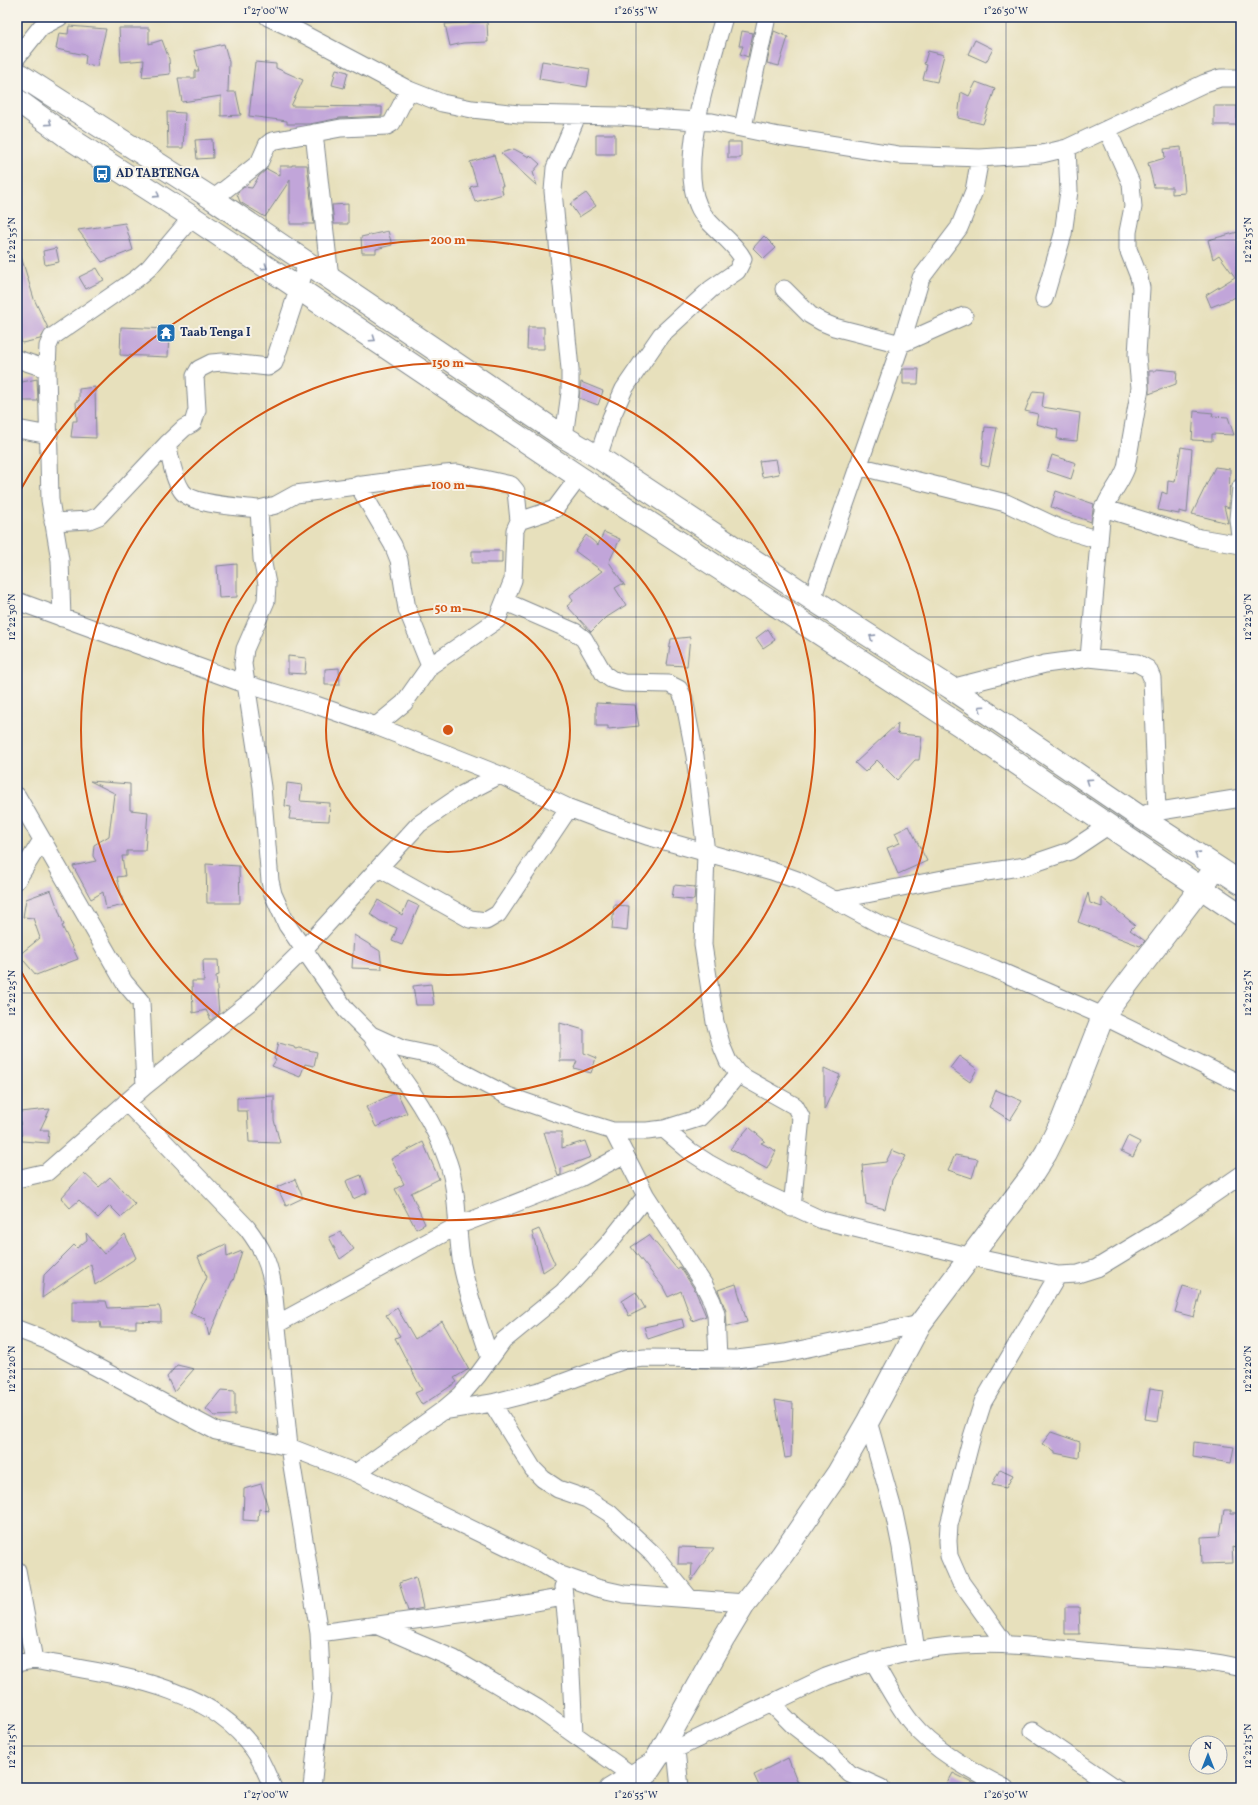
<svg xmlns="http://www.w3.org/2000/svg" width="1258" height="1805" viewBox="0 0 1258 1805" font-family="Vollkorn,serif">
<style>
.building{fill:#c1a5d9}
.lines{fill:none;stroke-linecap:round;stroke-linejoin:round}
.street-casing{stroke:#81888d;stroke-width:19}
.secondary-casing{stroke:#81888d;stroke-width:24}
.street{stroke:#fff;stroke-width:17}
.secondary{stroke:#fff;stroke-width:22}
.oneway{stroke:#8d97ae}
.ticks{fill:none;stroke:#1b2f5e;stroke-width:1;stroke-opacity:0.45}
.ring{fill:none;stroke:#d45514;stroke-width:2}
.labels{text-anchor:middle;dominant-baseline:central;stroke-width:4;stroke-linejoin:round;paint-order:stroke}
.poi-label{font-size:12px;font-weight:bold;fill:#1b2f5e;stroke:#f7f3e8;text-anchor:start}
.centre{fill:#d45514;stroke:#f7f3e8;stroke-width:2}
.ring-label{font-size:12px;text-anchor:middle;font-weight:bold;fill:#d45514;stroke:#f7f3e8;stroke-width:4;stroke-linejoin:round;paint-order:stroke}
.neatline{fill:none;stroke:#1b2f5e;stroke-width:1.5}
.ticks-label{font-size:10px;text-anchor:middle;fill:#1b2f5e}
</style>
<rect width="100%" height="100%" fill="#f7f3e8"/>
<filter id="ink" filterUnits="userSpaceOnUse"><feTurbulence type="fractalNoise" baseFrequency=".025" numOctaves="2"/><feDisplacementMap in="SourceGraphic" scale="8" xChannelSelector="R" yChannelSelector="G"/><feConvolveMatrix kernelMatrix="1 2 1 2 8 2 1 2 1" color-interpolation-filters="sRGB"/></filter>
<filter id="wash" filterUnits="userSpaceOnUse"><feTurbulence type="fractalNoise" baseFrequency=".012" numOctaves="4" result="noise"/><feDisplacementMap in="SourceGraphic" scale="16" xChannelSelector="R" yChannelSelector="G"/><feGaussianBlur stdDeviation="0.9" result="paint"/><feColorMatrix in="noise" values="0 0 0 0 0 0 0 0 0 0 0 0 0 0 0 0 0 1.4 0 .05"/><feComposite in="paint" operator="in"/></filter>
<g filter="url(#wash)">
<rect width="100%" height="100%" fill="#e7e0bc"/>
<g id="blocks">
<path class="building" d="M487,22l1,20 -25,1 -13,3 -5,-22z
M69,26l37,3 -9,37 -12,-2 1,-9 -30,-6 3,-16 9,1z
M119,28h30v16l13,-4 7,19 1,15 -28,3 2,-17 -23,2z
M742,31l11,2 -5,24 -8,-3 3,-8h-4z
M774,31l14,6 -9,29 -12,-3z
M975,40l18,9 -7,13 -18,-8z
M224,44l5,18 -1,30h8l5,23 -20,1v-20l-39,6 -4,-24h17v-7h4l-5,-20z
M928,51l16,4 -7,27 -14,-3 4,-14 -3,-1z
M542,61l48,8 -3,18 -48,-8z
M255,62l21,2v4l27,12 -12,26 91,1v9l-42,2 -30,6h-23v-3l-38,-5z
M336,69l12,3 -4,16 -12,-3z
M976,82l19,7 -12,35 -25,-6 3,-26 8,4z
M1214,106h23v19h-23z
M167,112l18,1 -2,35h-15z
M596,134h19v20h-19z
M212,139l1,19 -16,1 -2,-19z
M728,142h13v16h-13z
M1181,147l4,46 -13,1v-7h-18l-6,-24 17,-5 -1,-9z
M514,149l15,8 1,-2 10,9 -7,8 4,14 -36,-33z
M494,155l9,31h-2l2,8 -28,8 -5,-15 7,-2 -7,-23z
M292,165h15l7,59h-24v-44l-25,37 -25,-15 -3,-8 2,-3 5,-4 8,1 7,-12 8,-7 13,7v-10h12z
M586,193l10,13 -17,11 -9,-13z
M348,204v20h-14l-2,-19z
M125,223l8,27 -31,12 -24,-32z
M388,231l4,14 -16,4v4h-14l-1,-16z
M1238,232l-2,44 5,-4v23l-30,12 -5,-12 29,-18 -16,-22 -6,4 -5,-19z
M764,236l12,12 -12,11 -11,-11z
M56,248l3,14 -14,3 -2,-14z
M20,253l14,46 14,29 -8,11 -18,4 -5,-15v-74z
M97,268l7,12 -18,9 -7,-12z
M121,327l48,2 -1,28 -48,-2z
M528,327h16v22h-17z
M903,369h16l-1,15h-15z
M1156,369l21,2 -1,13 -27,10v-23h7z
M37,379l1,22h-21v-18z
M581,382l22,9 -5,14 -19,-7z
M95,387l1,51 -25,-1 2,-16h4l-1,-20h3v-12z
M1033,391l11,1 -2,15 38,6 -3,28 -20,-2 1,-9 -22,-6 2,-10 -13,-3z
M1194,411l19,2 -1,3 16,1 6,18 -22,-1v7l-20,-1z
M985,427l12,1 -8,39 -8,-2z
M1181,447l11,2 -5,64 -8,-2v3l-21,-4 4,-18 5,2 1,-13 7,1z
M1052,455l24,8 -5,16 -24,-8z
M776,459l3,15 -17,3 -3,-16z
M1215,467l15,2 -1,39 -5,-2 4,17 -36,-9z
M1056,491l38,13 -3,18 -40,-15z
M604,532l16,7 -11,23 16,24 -3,-2 -7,4 11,17 -22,14 -13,13 -24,-26 6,-5 -3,-6 32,-24 -27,-20 11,-16 12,10z
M472,551h30v12h-30z
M237,564v33l-18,1 -2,-32z
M768,629l7,11 -12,8 -7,-10z
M690,637l-3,29 -20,-1 4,-26z
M288,656l18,2 -1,16 -17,-1z
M339,668l1,17h-15v-16z
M596,703l39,2 4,21 -31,3v-3h-12z
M898,723l-1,9 2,2 23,2 -3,24h-4l-18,20 -20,-20 -12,12 -10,-9z
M90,781l40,3v26l18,2 -3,39h-18v5h-5l3,20 -8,1 7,28 -18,4 -3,-17 -12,7 -18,-33 23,-5 -3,-5 1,-11 15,-9 5,-42h2z
M287,783l15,2 -2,16 30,2 -1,18 -40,-2 2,-12 -6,-1z
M909,826l18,35 -29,13 -11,-26 13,-5 -5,-10z
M206,864l33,2 1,37h-33z
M674,885l21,2 -1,13 -22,-2z
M51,890l13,35 -2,1 16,33 -42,16 -17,-20 21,-17 -7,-20 -10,-1 3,-18z
M1088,893l2,10 12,4v-9l33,27 -5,5 15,11 -5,5 -62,-24z
M378,900l24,15 6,-14 11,5 -17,39 -10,-4 5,-13 -17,-7 -10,-7z
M614,905l15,1 -2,25 -15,-2z
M354,935l26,16 2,18 -30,-1z
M203,960h15l1,15 -3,1 3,38 -8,6 -5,-10 -13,3 -1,-32h12z
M431,984l3,21h-18l-3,-19z
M560,1023l24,7v23l12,5 -5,15 -17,-5 3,-7h-17z
M278,1043l16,4 1,2 5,-1 17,4 -3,14 -9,-2 -5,13 -28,-11 4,-6 -2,-1z
M959,1056l18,13 -7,13 -20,-14z
M824,1068l16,7 -16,35z
M996,1090l26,11 -12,19 -21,-13z
M397,1092l10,21 -31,14 -10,-20z
M274,1096v24l6,23 -31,-1 -2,-31h-10v-13z
M50,1109l-10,21h9l-1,13 -26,-2 -3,-29z
M749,1127l16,14 -4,2 15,8 -9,18 -37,-20z
M544,1132h18v16l23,-7 6,16 -30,11v7l-3,1z
M1128,1136l12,6 -7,15 -12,-6z
M423,1142l16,37 -28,14 14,31 -9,5 -21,-40 9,-5 -13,-25z
M892,1150l14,6 -14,24 -7,29 -19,-5 -4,-39 24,-3z
M955,1155l23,4 -6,19 -24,-8z
M84,1173l15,14 11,-10 25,27 -14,13 -11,-11 -12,12 -19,-18 -9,8 -9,-10z
M361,1175l6,18 -14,6 -7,-18z
M295,1179l8,19 -17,8 -9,-19z
M539,1229l16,35 -12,8 -11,-40z
M341,1232l13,17 -14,10 -11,-22z
M86,1233l18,21 21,-20 11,24 -41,27 -4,-21 -49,34 2,-23 30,-30 3,3 10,-8z
M649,1235l28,34 3,-2 15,23 11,26 -14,5 -11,-30 -13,6 -5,-10 -32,-40z
M226,1244l1,13 15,-6 -9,30h-1l-23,55 -4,-17 -15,-6 17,-36 -9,-20z
M736,1284l11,38 -20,5 -1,-16 -8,-21z
M1183,1286l18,5 -7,26 -19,-5z
M636,1292l9,16 -16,8 -7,-15z
M72,1301h34l2,7 51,-2 2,6v10l-25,-1v7h-35l-1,-6h-28z
M397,1308l18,31 27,-18 27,48 -15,9 3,4 -35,23 -7,-12 7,-3 -27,-52 5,-2 -14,-21z
M682,1319l2,8 -36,12 -4,-12z
M177,1365l17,4 -20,23 -7,-15z
M1150,1388l13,2 -5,31 -13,-2z
M221,1390l14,1v24l-20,1 -9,-7z
M775,1400l18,3 -2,54 -6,1z
M1051,1432l29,10 -1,16 -24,-5v-2l-13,-7z
M1194,1442l40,5 -3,16 -38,-6z
M1000,1469l13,6 -7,13 -14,-3z
M261,1484l8,27 -10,-2 -1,12 -15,-1 1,-31z
M1224,1510h7v3h7l-3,35 -3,-1 1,16 -31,1 -1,-27 19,-1z
M679,1547l35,1 -23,33 1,-17h-14z
M416,1577l7,31 -15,3 -9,-28z
M1065,1607h14l1,27h-15z
M788,1758l12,30h-40l-6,-13z
M953,1773l30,15h-38z"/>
</g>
</g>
<g filter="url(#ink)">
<use href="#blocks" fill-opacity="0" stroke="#81888d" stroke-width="1"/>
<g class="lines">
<g class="street-casing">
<path id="street" d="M268,17l24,11 117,62 33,13 30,6 47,5 100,2 93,6 67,14 119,19 82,3 62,-4 25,-6 138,-65 15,-5h21
M17,57l24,-30 19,-10
M743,127l24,-110
M314,133l16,145
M213,199l46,-36 8,-18 5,-4 69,-13 46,-2 5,-3 17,-33
M784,289l26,26 12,7 12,5 67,17 63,-28
M1044,299l19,-65 6,-43 -2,-43
M17,359l30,10
M17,429l32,6
M564,437l6,-44v-24l-17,-178 2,-23 22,-52
M167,444c4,15 6,34 15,47 9,14 61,16 77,18l3,50 5,25 -1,17 -21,48 -2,15 19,123 8,94 3,13 14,31 59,85 25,25 31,14 34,7 22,14 50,26 63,22 42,13h34l17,-2 27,23 17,11 45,25 69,32 150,37 86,18 20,-1 19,-6 76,-46 68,-47
M598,457l13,-39 13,-29 37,-54 50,-46 26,-18 6,-12c-11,-21 -36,-32 -45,-54 -20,-44 13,-142 26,-188
M858,466l148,37 53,25 40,12
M358,485l35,60 6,15 8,49 23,57
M1241,487l-3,32 3,25
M1103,508l97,30 41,7
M259,509l17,-4 20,-11 149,-20 12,-1 54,12 5,6 3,30
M53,522l36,-2 10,-4 68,-72 17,-16 9,-5 4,-13 -2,-34 4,-7 12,-6 12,-1 45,5 6,-4 33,-100
M812,599l89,-255 20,-66 38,-50 15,-37 6,-33
M17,601l228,83 71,21 60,21 124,49 69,33 37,14 41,14 125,35 25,9 84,45 114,44 108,47 138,68
M506,602l69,30 9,7 20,35 7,5 13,4 45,1 10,5 5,10 11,57 11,97 -3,92 12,77 7,25 6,14 10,13 57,32 6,11 -9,91
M62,618l-2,-58 -10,-60 -3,-131 1,-23 4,-9 84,-58 13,-11 43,-51
M1089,658l12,-139c5,-22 18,-32 25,-51l14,-80 -3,-33 4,-67 -2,-11 -11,-28v-17l5,-25 -2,-24 -24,-54
M951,688l94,-24 44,-6 48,5 11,6 4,9 5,133
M376,726l28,-23 26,-37 67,-46 16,-40 2,-50 4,-9 36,-12 24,-32
M17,796l107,186 17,20 4,84
M1148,813l93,-15
M379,868l91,51 16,2 12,-7 71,-106
M17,880l25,-40
M836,900l112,-22 78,-12 44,-15 39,-26
M373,1038c29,40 59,77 75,124 11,31 8,70 14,103 6,31 18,62 28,93
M126,1102l121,126c15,20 22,34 26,59l16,160 30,186
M664,1129l35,-11 18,-18 21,-26
M17,1179l30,-7 98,-86 106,-85 53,-52 115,-125 44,-30 37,-19
M646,1196l58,89 8,16 4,13 2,45
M277,1324l180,-98 123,-48 45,-24
M17,1329l29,11 170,91 73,16 67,26 183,89 22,13 36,13 27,6 121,9
M492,1403l41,66 10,10 15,10 29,10 22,14 45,42 36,44
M442,1411l50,-8 51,-13 81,-30 21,-2 92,1 48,-6 135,-29
M868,1421l26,92 7,34 15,104
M356,1473l86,-62 19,-16 17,-20 25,-34 60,-49 45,-48 38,-48 -33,-65
M17,1570l17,90
M563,1587l7,66 4,81
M378,1626l76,33 83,49 93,66
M1006,1645l-46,-64 -11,-25 -1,-15 1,-16 22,-85 12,-38 75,-127
M873,1661c12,20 23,42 37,60 24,30 62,50 95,67
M17,1663l17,-3c75,15 173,22 220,90 8,11 13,25 19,38
M771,1703l23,23 34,26 22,22 31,14
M1033,1731l83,57
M676,1750l4,38
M312,1788l10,-94 -3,-61 177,-24 68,-12
M608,1788l49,-30 169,-81c44,-16 91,-30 138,-32 50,-3 101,5 151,9 41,4 85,4 126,14"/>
</g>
<g class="secondary-casing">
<path id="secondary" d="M17,73l196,126 351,238 34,20 214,142 139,89 186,127 104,68
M17,100l52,38 123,79 387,260 393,256 269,182
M637,1788l20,-30 67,-120 21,-35 37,-48 56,-82 30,-52 52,-97 112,-149 14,-22 16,-32 41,-105 106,-139"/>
</g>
<use href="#street" class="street"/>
<use href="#secondary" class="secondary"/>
</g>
<defs><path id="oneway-chevron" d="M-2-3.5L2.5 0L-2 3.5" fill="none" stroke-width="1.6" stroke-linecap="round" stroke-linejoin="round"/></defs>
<g class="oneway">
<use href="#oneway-chevron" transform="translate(49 123) rotate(36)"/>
<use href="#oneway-chevron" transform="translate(157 195) rotate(33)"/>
<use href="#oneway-chevron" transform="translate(265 267) rotate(34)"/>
<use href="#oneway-chevron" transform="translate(373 339) rotate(34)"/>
<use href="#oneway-chevron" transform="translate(872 637) rotate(-148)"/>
<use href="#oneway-chevron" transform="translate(981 708) rotate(-146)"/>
<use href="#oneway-chevron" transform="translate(1089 781) rotate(-146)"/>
<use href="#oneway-chevron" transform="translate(1197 854) rotate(-147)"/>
</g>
</g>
<path class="ticks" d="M266,17v1771M636,17v1771M1006,17v1771M17,240h1224M17,617h1224M17,993h1224M17,1369h1224M17,1746h1179M1220,1746h21"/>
<g class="ring">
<circle cx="448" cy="730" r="122"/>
<circle cx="448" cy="730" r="245"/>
<circle cx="448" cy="730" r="367"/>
<path d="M17 496A490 490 0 1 1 17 964"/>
</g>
<defs>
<g id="bus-square" transform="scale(1)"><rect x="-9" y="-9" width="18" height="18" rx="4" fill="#1f6fb2" stroke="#f7f3e8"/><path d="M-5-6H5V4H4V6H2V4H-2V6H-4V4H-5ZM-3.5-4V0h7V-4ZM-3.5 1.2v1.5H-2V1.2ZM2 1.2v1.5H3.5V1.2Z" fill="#fff"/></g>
<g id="temple-square" transform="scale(1)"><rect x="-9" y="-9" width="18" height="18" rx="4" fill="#1f6fb2" stroke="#f7f3e8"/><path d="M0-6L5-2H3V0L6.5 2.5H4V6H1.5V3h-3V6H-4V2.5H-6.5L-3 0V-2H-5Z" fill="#fff"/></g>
</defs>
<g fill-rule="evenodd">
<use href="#bus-square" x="102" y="174"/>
<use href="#temple-square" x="166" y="333"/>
</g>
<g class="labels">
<g class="poi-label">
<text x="116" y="174">AD TABTENGA</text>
<text x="180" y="333">Taab Tenga I</text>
</g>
</g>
<circle cx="448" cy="730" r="6" class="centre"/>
<g class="ring-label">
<text x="448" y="244">200 m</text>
<text x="448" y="367">150 m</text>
<text x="448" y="489">100 m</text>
<text x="448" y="612">50 m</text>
</g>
<rect width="1258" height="1805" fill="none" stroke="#f7f3e8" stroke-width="44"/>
<g transform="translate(1208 1755)"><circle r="19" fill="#f7f3e8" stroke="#9fa5b1"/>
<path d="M0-3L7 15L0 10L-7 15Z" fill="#1f6fb2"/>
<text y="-6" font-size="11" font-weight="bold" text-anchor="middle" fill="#1b2f5e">N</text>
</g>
<rect x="22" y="22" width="1214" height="1761" class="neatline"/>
<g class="ticks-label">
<text x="266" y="14">1°27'00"W</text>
<text x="636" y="14">1°26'55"W</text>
<text x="1006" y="14">1°26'50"W</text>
<text transform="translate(11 240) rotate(-90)" y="4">12°22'35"N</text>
<text transform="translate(1247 240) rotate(-90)" y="4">12°22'35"N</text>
<text transform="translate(11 617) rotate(-90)" y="4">12°22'30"N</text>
<text transform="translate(1247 617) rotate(-90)" y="4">12°22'30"N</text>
<text transform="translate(11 993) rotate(-90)" y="4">12°22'25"N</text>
<text transform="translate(1247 993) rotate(-90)" y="4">12°22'25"N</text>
<text transform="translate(11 1369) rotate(-90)" y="4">12°22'20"N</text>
<text transform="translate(1247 1369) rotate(-90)" y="4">12°22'20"N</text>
<text transform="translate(11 1746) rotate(-90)" y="4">12°22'15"N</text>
<text transform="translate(1247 1746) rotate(-90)" y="4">12°22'15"N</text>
<text x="266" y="1798">1°27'00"W</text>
<text x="636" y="1798">1°26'55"W</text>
<text x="1006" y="1798">1°26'50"W</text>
</g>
</svg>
